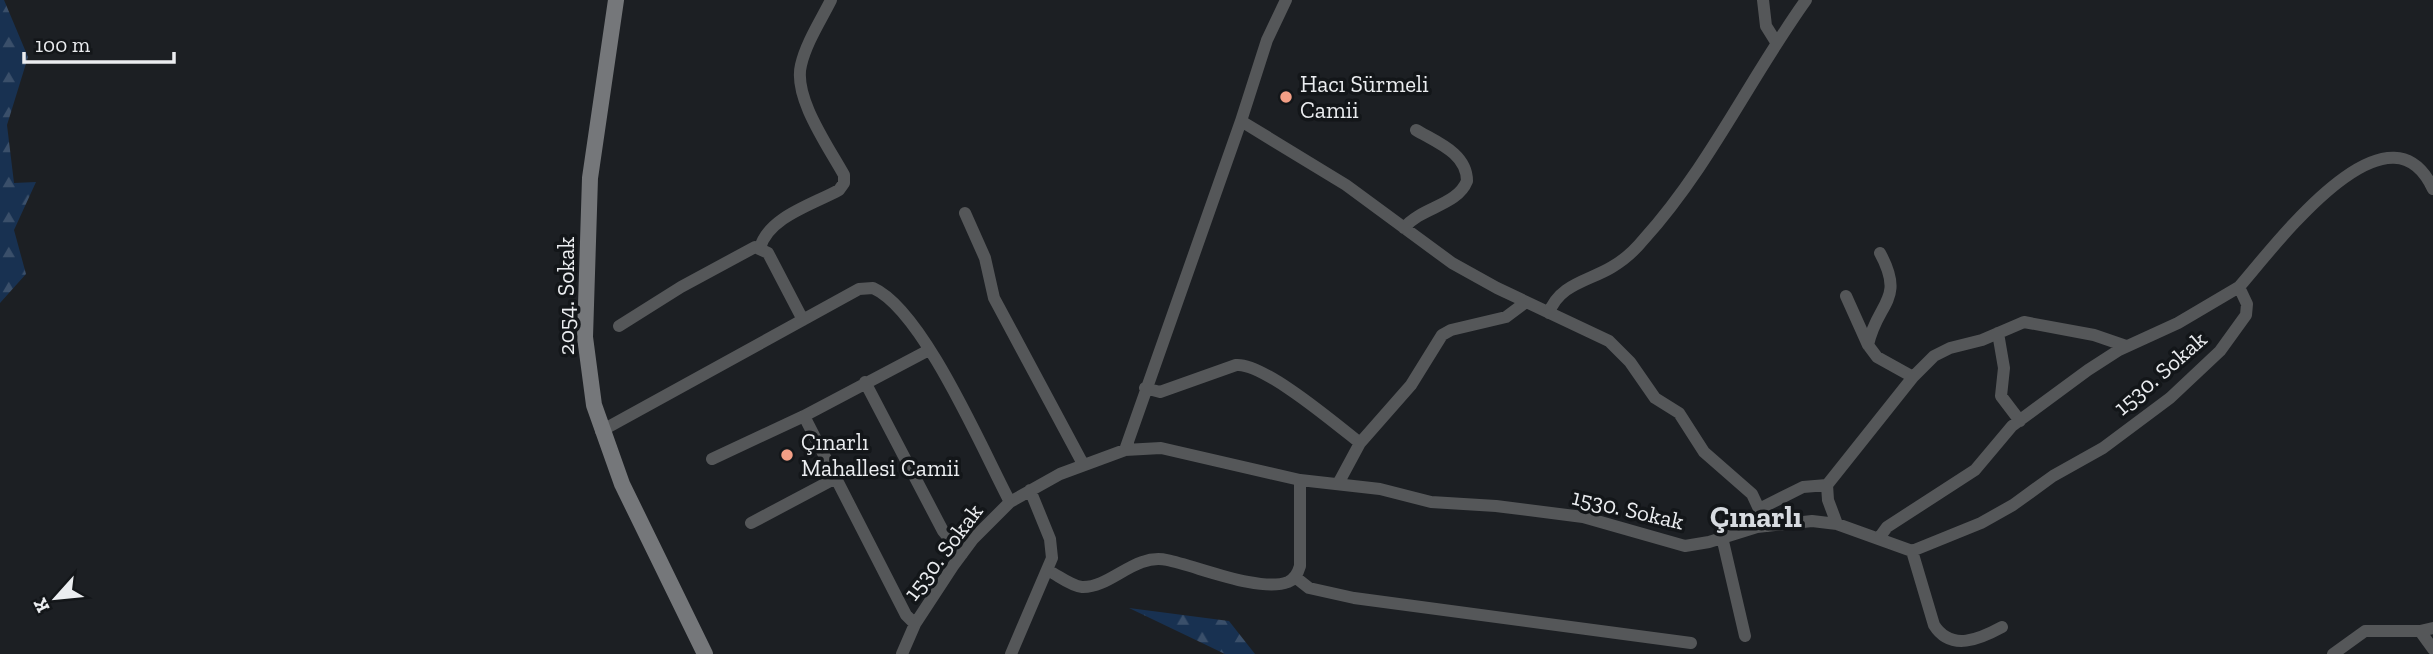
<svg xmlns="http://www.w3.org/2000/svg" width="2433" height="654" viewBox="0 0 2433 654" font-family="'Zilla Slab',serif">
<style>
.forest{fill:url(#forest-firs)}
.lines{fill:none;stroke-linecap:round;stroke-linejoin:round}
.minor{stroke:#555759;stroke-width:12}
.secondary{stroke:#75777a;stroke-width:16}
.poi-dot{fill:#f39f86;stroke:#131619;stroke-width:2.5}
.labels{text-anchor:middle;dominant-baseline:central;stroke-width:7;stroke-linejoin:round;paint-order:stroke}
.poi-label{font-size:23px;fill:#ebedf0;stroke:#131619;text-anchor:start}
.street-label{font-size:23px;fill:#ebedf0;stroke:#131619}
.district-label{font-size:30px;font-weight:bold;fill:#d7dbe0;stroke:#131619}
</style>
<defs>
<pattern id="forest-firs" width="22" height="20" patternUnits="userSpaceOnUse" patternTransform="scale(1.75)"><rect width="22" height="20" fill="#183151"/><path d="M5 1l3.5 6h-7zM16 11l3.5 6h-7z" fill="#3a4f6a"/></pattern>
</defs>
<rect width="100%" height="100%" fill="#1c1f23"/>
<path class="forest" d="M0,0h4l24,57 -21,68 7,58 22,-1 -22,48 12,44 -26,29z
M1129,608l100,13 26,33h-30z"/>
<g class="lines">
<path class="minor" d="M1286,0l-19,40 -26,81 105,64 106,78 45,25 112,53 21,21 25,36 24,15 25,39 48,42 15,32
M1763,0l3,26 10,16
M965,213l20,45 9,40 89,166
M1404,228c17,-21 53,-22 63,-47 0,-28 -31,-39 -51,-51
M760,248c8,-31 54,-44 79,-58l5,-7v-8c-16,-29 -51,-78 -43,-110 5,-22 20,-45 30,-65
M1880,253c26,48 -3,49 -12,92l9,12 36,20
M1846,296l22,49
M1549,313c10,-29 40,-32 63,-46 12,-7 23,-17 32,-28 65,-72 106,-161 162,-239
M619,326l62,-39 74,-40 13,6 35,67
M1998,333l6,35 -3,28 19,25
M865,382l78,149 19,23
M1145,388l15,4 76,-27c27,-3 101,60 124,78
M601,431l258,-142 14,-1c50,22 110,163 137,214
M1125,450l116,-329
M712,459l92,-43
M1339,482l21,-39 51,-58 31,-50 9,-5 55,-13 20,-15
M1759,509l44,-22 24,-2
M751,523l83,-44
M1837,524l-9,-24 -1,-15 86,-108 21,-21 16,-8 32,-8 42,-18 70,13 32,11
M1722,537l23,99
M1879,538l8,-11 88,-57 37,-44 76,-56 31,-20 59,-27 61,-36
M1912,551l22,74c17,27 46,14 68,2
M1049,571c10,5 22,15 33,16 29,1 52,-34 85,-27 30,6 93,33 121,22 7,-3 10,-9 12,-16v-86
M1295,577l14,11 45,10 337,45
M915,624l-9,-9 -102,-199 125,-66
M2420,631l13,18
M902,654l13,-30 38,-58 20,-27 37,-37 50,-28 65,-24 36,-2 139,32 80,9 51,13 65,4 87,11 102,29 24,-4 48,-15 55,-6 25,3 75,27 69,-28 32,-18 40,-29 50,-28 67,-50 50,-47 26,-36 1,-11 -8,-17c32,-36 149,-196 194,-98
M1011,654l41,-96 -2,-19 -20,-49
M2333,654l32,-23h55l13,-3"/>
<path class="secondary" d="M616,0l-26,178 -5,159 9,68 28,79 83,170"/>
</g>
<g class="poi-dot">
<circle cx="1286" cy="97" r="7"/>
<circle cx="787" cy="455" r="7"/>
</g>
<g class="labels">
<g class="poi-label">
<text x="1300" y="84">Hacı Sürmeli<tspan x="1300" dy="26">Camii</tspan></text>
<text x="801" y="442">Çınarlı<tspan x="801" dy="26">Mahallesi Camii</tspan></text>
</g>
<g class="street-label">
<text transform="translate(566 296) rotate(-90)">2054. Sokak</text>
<text transform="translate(2160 373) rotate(-41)">1530. Sokak</text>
<text transform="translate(1628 509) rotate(13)">1530. Sokak</text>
<text transform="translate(943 552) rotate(-53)">1530. Sokak</text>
</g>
<g class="district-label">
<text x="1756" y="517">Çınarlı</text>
</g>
</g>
<g transform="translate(56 598) rotate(243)" stroke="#131619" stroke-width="5" paint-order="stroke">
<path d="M0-5L12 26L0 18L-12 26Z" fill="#ebedf0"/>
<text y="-10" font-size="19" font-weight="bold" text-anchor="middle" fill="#ebedf0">K</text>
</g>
<path d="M24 52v10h150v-10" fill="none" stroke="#ebedf0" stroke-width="3.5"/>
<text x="35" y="52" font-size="21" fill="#ebedf0" stroke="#131619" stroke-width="5" paint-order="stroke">100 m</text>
</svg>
